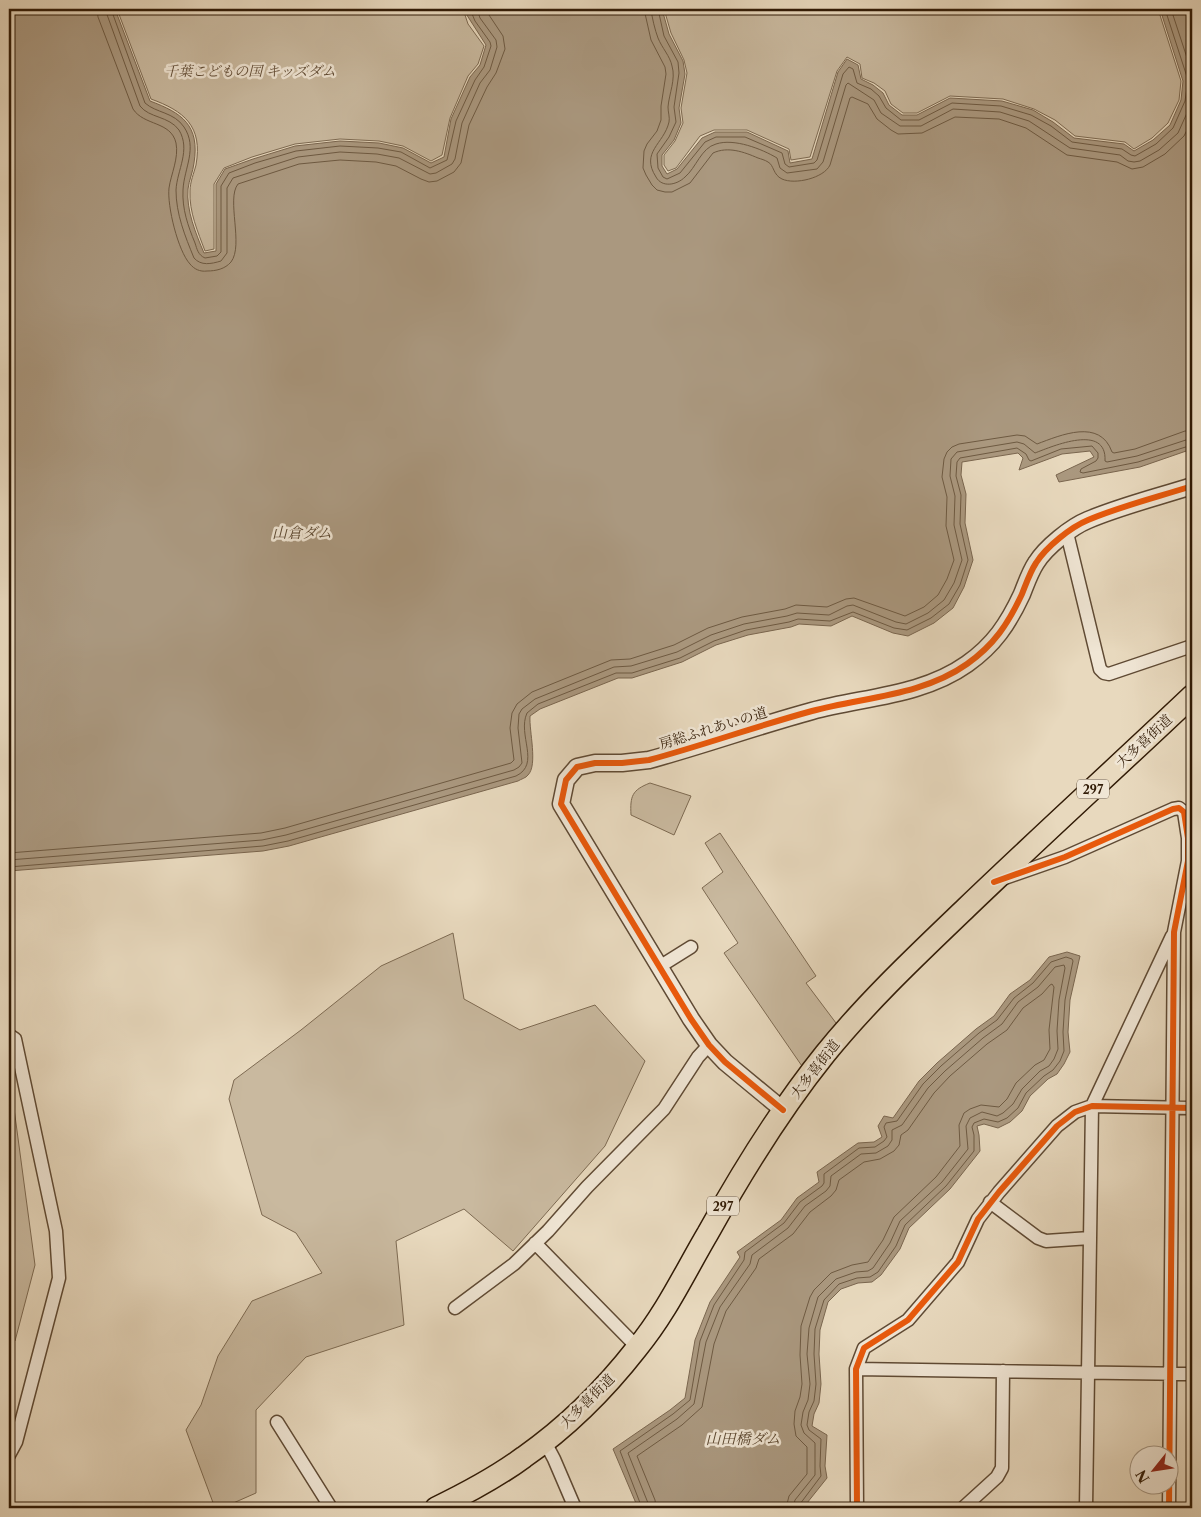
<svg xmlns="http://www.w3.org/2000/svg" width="1201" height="1517" viewBox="0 0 1201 1517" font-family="'Libre Caslon Text','Noto Serif JP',serif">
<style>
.green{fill:#c9b99f;stroke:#7d6a52}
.water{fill:#aa987f;stroke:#7a664f}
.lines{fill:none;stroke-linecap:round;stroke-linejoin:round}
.shore{stroke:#6e5a42;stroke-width:1}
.minor-casing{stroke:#5f4a34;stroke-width:15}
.tertiary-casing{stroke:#5f4a34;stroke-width:19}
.trunk-casing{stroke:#311b06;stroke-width:24}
.minor{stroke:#f0e6d5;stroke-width:12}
.tertiary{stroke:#f0e6d5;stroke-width:16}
.trunk{stroke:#e8d9be;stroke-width:21}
.cycleway-casing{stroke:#f0e6d5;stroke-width:9}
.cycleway{stroke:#e8590c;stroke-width:6}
.labels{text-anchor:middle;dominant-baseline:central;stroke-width:5;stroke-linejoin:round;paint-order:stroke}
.shield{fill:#f0e6d5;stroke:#6a5844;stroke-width:1}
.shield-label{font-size:12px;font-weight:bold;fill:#311b06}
.park-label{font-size:14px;font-style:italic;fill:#5f4a34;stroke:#f0e6d5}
.street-label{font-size:14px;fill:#311b06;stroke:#f0e6d5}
.water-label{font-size:15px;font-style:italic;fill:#5b4730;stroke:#f0e6d5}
</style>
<rect width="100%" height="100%" fill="#e8d9be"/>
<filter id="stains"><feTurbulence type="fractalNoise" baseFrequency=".004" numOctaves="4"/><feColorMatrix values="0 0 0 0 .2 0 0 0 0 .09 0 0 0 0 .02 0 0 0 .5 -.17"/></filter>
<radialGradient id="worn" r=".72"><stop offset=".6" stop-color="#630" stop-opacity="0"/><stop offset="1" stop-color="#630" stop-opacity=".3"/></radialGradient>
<path class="green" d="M117,9h342l5,3 4,12 16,22 -6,18 -10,12 -18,42 -8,37 -11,6 -28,-15 -24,-5 -39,-2 -45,5 -43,13 -28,11 -10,16v65l-9,2c-7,-19 -16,-39 -15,-60 0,-9 4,-18 6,-26 7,-39 -12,-54 -45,-66z
M664,9h494l23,72 -2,19 -11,23 -16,15 -18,11 -9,-7 -50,-6 -20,-16 -21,-11 -31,-10 -53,-3 -33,17h-14l-12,-9 -6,-13 -11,-8 -12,-5 -2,-14 -13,-7 -10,14 -27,86 -19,3 -2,-11 -42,-19h-33l-14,6 -24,32 -8,3 -4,-6v-10l11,-14 8,-18 -2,-15 6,-35 -3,-13 -13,-27z
M650,783l41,13 -17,39 -43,-20c-1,-19 1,-25 19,-32z
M720,833l96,143 -10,7 33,44 -35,42 -80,-116 14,-10 -36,-55 21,-16 -18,-29z
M453,933l11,66 56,31 75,-25 50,56 -40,85 -92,105 -49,-42 -68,32 8,84 -98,32 -50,53v83l-34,15h-7l-29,-78 15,-25 17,-49 34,-55 70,-28 -26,-40 -34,-18 -33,-116 5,-19 67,-50 80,-64z
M9,1071l26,194 -20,76 -6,-3z"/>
<path class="water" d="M9,9h106l35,92c32,12 50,24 44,62 -1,9 -5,17 -6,26 -2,21 8,45 16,64l12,-2v-67l9,-15 28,-10 42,-13 45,-5 39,2 24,5 28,15 13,-6 7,-38 19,-42 10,-12 6,-20 -23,-36h199l7,25 14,27 2,13 -6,34 2,15 -7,17 -12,15v11l5,8 10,-5 25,-31 13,-6h32l41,19 2,12 22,-4 26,-87 9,-13 11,6 3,14 12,6 10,8 6,12 13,10h15l33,-17 52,3 31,9 20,12 21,16 50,6 10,7 19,-11 17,-15 11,-25 2,-19 -23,-72h32v440l-52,18 -81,15 -3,-7 38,-18 -4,-6 -28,3 -43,16 4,-12 -5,-5 -56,9 -1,13 5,19 -1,29 8,37 -9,27 -11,21 -19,15 -26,13 -15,-3 -41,-17 -21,10 -32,-2 -8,3 -43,8 -32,10 -34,17 -50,16h-14l-78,31 -10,7c-1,15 8,49 -2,59 -2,3 -7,4 -10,6l-229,65 -26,5 -254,20z
M1067,952l13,4 -10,44 -2,32 2,20 -6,12 -7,10 -9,5 -18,17 -8,15 -12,11 -12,6 -14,-4 -7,2 2,9 1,16 -30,38 -41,39 -9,21 -19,26 -9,7 -14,1 -17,6 -13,13 -8,28 -1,24 2,30 -2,19 -5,11 -2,12 15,9 -2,31 2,12 -24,30h-165l-25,-59 57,-39 15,-12 10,-58 15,-38 30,-45 -3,-5 44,-32 16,-22 22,-16 -2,-10 41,-29 16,-1 8,-5 -4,-11 6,-10 9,2 26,-37 18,-18 39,-34 18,-13 16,-22 20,-14 19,-23z"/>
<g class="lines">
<path class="shore" d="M97,9l1,8 35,92c11,17 38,12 43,34 3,15 -5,31 -7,45 -2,18 9,63 21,76 4,5 10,8 17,7 9,0 18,-2 24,-9 13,-17 -5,-63 7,-78l61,-20 41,-4 36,2 20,4 25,13 8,3 8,-1 17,-9 7,-9 8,-38 18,-38 9,-14 9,-24 -2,-13 -18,-27
M105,9l35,97c9,12 29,10 39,24 12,20 -2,40 -3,60 0,24 9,46 18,68 7,8 17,6 27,3l6,-8v-65l6,-10 65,-21 42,-5 37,2 22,4 31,16 6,-1 16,-9 3,-5 7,-36 18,-40 10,-13 7,-23 -1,-7 -16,-22 -3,-9
M111,9l34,94c11,10 29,9 39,24 14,21 0,41 -1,63 -1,19 5,36 12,53 2,6 3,12 10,15l12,-2 4,-4v-66l8,-13 26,-10 41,-12 44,-5 38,2 23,4 29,16 17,-8 9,-39 19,-41 9,-13 7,-21 -1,-4 -15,-21 -5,-12
M644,9l7,31 14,27 1,7 -5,32v14l-4,11 -10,13 -3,7 -1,17 3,7 6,10 5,5 8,2h7l18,-9 23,-30c15,-7 31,-1 45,5 3,1 7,2 10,4 6,3 5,13 14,17 13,6 42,-1 48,-14l20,-67 2,-1 16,7 9,15 14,11 7,4 24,-1 33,-16 44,2 27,9 41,27 50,7 15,7 11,-2 22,-13 19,-18 8,-16
M651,9c1,9 4,21 7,29 4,10 12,18 14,28 4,13 -3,28 -4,41 0,5 2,11 1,15 -5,22 -29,30 -13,55 6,11 21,8 29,0 11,-9 16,-29 31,-33 18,-6 46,5 61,14l3,10 7,5 30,-4 6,-7 23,-77 2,-2 26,17 7,13 19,13h21l32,-17 47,3 29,9 41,27 50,7 8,6 6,1 6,-1 19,-11 19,-17 13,-29 1,-7
M658,9l6,27 14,26 1,11 -5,34 2,15 -7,15 -12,17 1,14 5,9 4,2 13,-6 25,-31 11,-5h29l37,16 3,11 4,3 25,-4 3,-3 26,-86 6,-7 4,2 4,14 14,6 8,7 7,12 15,12h18l33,-17 49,3 30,9 20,11 21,16 50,7 9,6 4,1 21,-12 17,-16 12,-27 3,-21 -23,-71
M1171,9l21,64
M9,853l252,-20 24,-5 226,-65 3,-3 -4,-32 2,-15 5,-9 15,-12 79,-32 19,-1 44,-14 34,-17 34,-11 43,-8 11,-4 31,2 19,-8 8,-1 51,18 19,-9 14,-12 9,-16 7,-19 -8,-34 1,-29 -5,-20 2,-18 3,-7 5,-5 7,-3 58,-9 8,1 12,8c24,-9 63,-26 75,8l2,1 21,-4 50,-18h7
M9,860l253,-20 24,-5 228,-65 5,-3 3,-4 -4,-35 1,-14 3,-5 13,-10 79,-32 17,-1 46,-14 34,-17 33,-11 43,-8 10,-3 32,2 18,-9 6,-1 43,17 10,2 22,-11 16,-13 10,-17 8,-23 -8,-35 1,-29 -5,-20 1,-17 6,-7 60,-10 7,2 11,9c18,-7 72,-30 70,8l2,1 30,-6 55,-18
M9,867l254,-21 25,-5 228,-65c25,-12 1,-41 11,-63l11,-9 78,-31h16l48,-15 34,-17 32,-11 43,-8 9,-3 32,2 23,-9 41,16 13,2 24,-12 18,-14 11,-19 8,-25 -8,-36 1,-29 -5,-19 1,-14 3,-4 57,-10 9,6 3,6 2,1 30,-12 31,-3 6,7v5l-2,3 -15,8 -1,3 3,1 55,-11 54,-17
M642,1508l-22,-57 53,-37 17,-14 10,-59 14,-36 30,-45 1,-8 39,-29 16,-21 22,-16 2,-3v-9l35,-26 16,-1 9,-6 3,-4 -3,-10 2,-4 11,-2 26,-37 18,-18 38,-33 18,-13 17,-22 19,-15 18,-21 15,-5 6,2 1,2 -8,39 -2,32 1,19 -4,10 -7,9 -9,6 -18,17 -8,15 -11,10 -9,4 -14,-3 -10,4 -2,4 2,8v16l-28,35 -41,39 -9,21 -18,26 -8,5 -13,1 -18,6 -15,16 -9,29 -1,25 2,30 -2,17 -5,11 -2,13 2,5 12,9 -1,27 1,10 -21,28 -1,4
M648,1508v-5l-20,-50 49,-34 17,-15 12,-62 14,-35 30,-43 2,-9 36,-27 17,-22 21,-15 4,-5 1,-10 30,-22 15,-1 12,-7 4,-6v-10l10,-5 26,-37 17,-17 38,-33 19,-14 16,-22 20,-15 17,-20 9,-2 1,3 -6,32 -2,31 1,18 -4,10 -5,7 -9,5 -18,18 -9,15 -10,9 -6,3 -15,-4 -12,6 -4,8 2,23 -26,33 -42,39 -10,22 -17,25 -5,3 -12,1 -20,7 -18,18 -9,31 -2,26 3,30 -2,16 -5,12 -2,13 3,8 11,10v32l-20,25 -2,8
M656,1508l-1,-8 -18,-44 45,-31 20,-18 12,-63 12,-33 30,-43 3,-9 34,-25 17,-22 21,-16 5,-6 3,-10 25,-18 16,-3 14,-8 5,-6 2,-10 7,-5 26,-37 16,-17 37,-32 20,-14 16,-22 19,-14 8,-9 2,-1 2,3 -5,43 1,19 -6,11 -9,5 -19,18 -9,16 -8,8 -18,-2 -11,4 -6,4 -5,12 1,21 -24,31 -42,40 -11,23 -15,22 -16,3 -21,8 -17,17 -4,7 -9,29 -1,29 2,29 -2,13 -5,14 -1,13 2,12 11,11v27l-18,22 -3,12"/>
<g class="minor-casing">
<path id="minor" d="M1067,533l33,136 4,4 5,1 83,-28
M1002,879l63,-22 108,-48 6,-1 5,4 4,26v23l-14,71 -5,576
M659,967l32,-20
M9,1035l6,4 41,192 3,47 -43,164 -7,13
M990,1202l48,36 8,3 44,-3
M535,1243l103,105
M455,1308l59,-44 34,-33 39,-44 77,-78 34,-52 11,-12
M856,1369l336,5
M277,1422l54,86
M545,1442l9,17 21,49
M857,1508l-1,-139 8,-21 44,-28 50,-58 20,-43 21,-27 58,-66 18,-14 17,-6 100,2
M963,1508l34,-31 5,-9 1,-97
M1086,1508l6,-402 80,-170"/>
</g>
<g class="tertiary-casing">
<path id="tertiary" d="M783,1110l-58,-48 -16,-17 -18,-26 -130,-215 5,-24 11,-13 18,-4h27l27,-3c55,-15 108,-34 163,-49 51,-14 110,-15 155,-47 27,-19 41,-40 55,-70 4,-10 8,-22 14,-31 10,-16 35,-36 52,-43 33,-14 70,-23 104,-34"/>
</g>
<g class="trunk-casing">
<path id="trunk" d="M436,1508c31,-15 61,-31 88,-51 43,-30 81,-68 113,-109 29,-35 48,-76 71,-115 35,-63 72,-123 117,-179 43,-53 92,-99 141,-146 75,-72 151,-141 226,-212"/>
</g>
<use href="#minor" class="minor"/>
<use href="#tertiary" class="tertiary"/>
<use href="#trunk" class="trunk"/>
<g class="cycleway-casing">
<path id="cycleway" d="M994,882l71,-25 108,-48 6,-1 5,4 4,26v23l-14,71 -5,576
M783,1110l-58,-48 -16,-17 -18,-26 -130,-215 5,-24 11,-13 18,-4h27l27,-3c55,-15 108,-34 163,-49 51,-14 110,-15 155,-47 27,-19 41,-40 55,-70 4,-10 8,-22 14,-31 10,-16 35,-36 52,-43 33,-14 70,-23 104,-34
M857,1508l-1,-139 8,-21 44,-28 50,-58 20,-43 21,-27 58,-66 18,-14 17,-6 100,2"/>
</g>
<use href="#cycleway" class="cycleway"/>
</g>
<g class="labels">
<g class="shield">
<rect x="1077" y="779.5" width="32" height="19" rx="4"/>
<rect x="707" y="1196.5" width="32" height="19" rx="4"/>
</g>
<g class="shield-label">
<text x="1093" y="789">297</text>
<text x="723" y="1206">297</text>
</g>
<g class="park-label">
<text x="250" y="71">千葉こどもの国 キッズダム</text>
</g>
<g class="street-label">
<text transform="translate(713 728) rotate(-17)">房総ふれあいの道</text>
<text transform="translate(1144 741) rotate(-43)">大多喜街道</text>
<text transform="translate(815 1069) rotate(-52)">大多喜街道</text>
<text transform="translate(587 1401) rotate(-45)">大多喜街道</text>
</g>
<g class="water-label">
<text x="302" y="532">山倉ダム</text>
<text x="743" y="1438">山田橋ダム</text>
</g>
</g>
<rect width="1201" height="1517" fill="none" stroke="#e8d9be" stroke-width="30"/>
<rect x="10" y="10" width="1181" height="1497" fill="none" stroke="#311b06" stroke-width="2.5"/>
<rect x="15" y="15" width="1171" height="1487" fill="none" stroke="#311b06"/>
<g transform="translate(1154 1470) rotate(240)"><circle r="24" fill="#f0e6d5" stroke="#a49582"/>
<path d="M0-4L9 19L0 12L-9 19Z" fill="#8f2418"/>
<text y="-8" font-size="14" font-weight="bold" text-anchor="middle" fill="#311b06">N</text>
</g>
<rect width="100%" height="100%" filter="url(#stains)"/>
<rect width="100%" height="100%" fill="url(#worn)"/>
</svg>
